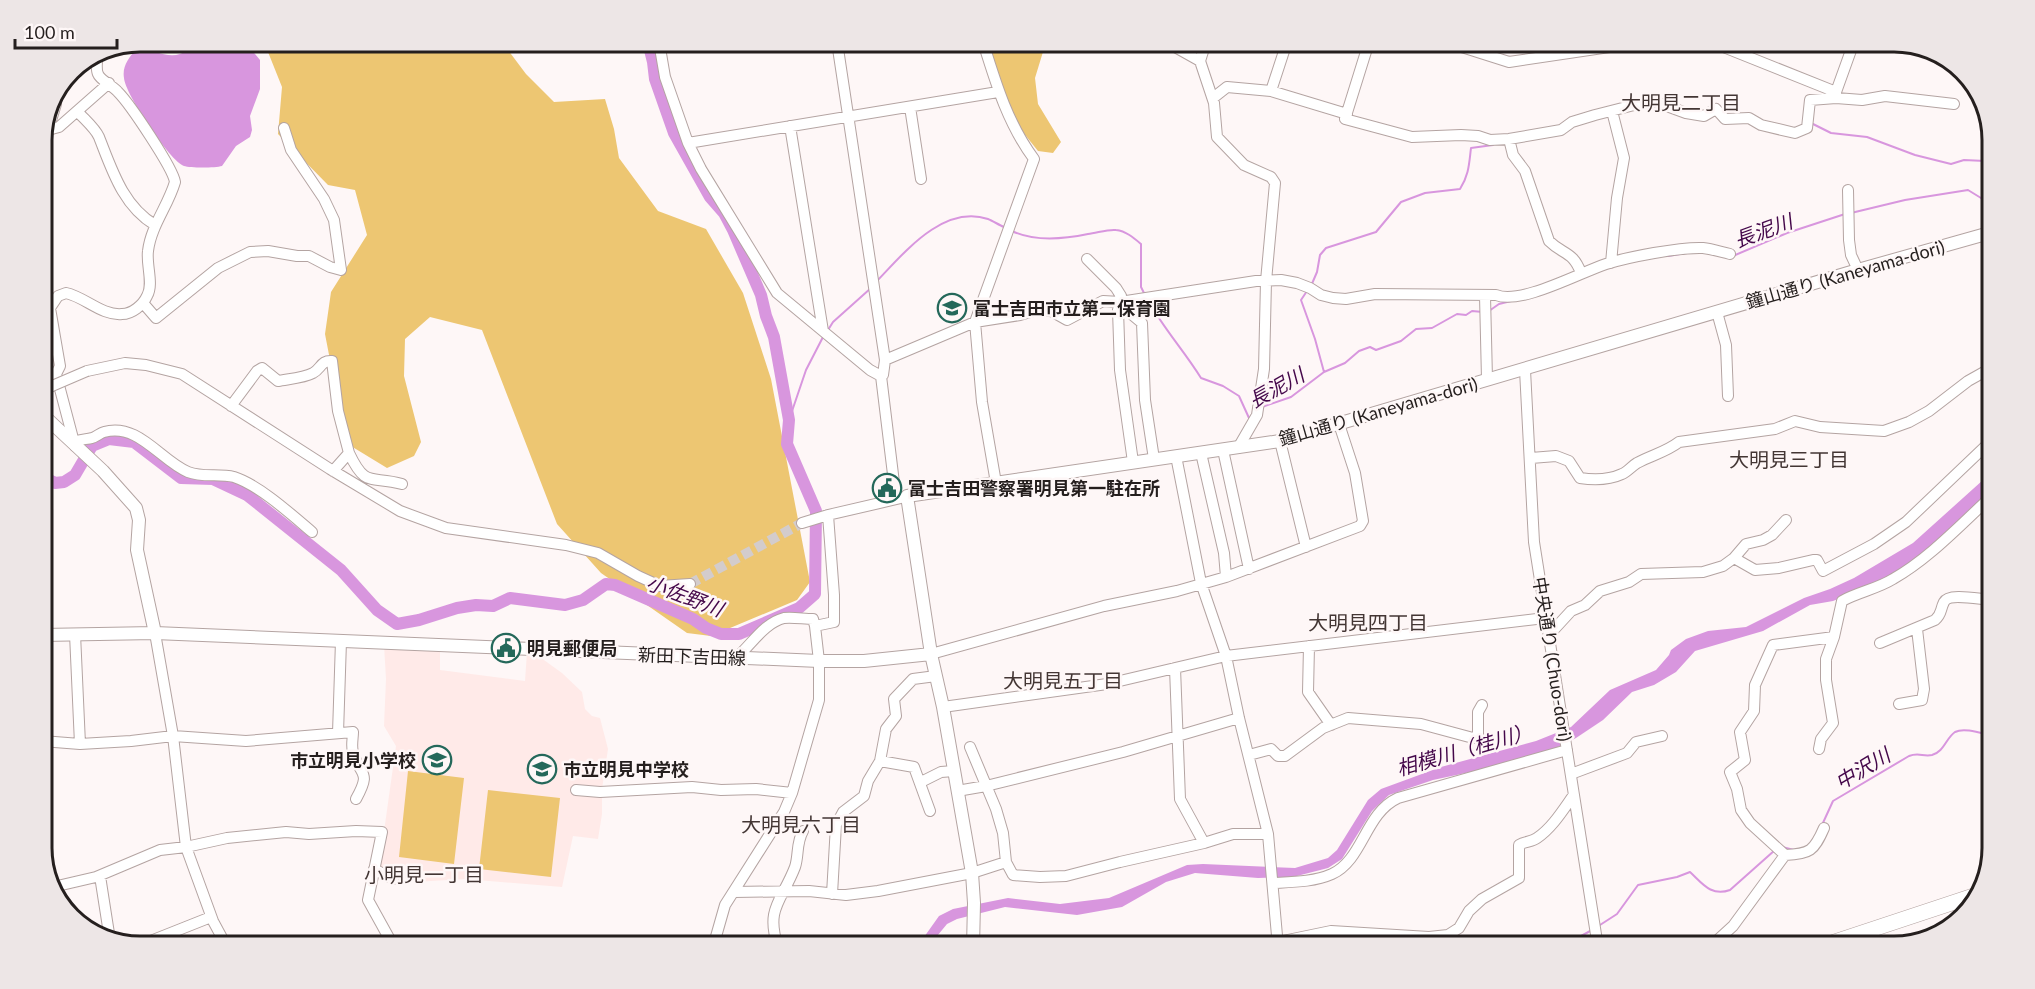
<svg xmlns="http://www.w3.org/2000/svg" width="2035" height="989" viewBox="0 0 2035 989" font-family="Lato,'Noto Sans JP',sans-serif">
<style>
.built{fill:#ffeae8}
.green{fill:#edc672}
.water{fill:#d896de}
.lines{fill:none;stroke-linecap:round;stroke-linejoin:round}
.stream{stroke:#d896de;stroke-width:2}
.river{stroke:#d896de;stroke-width:12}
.minor-tunnel{stroke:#d3cccc;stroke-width:10;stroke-dasharray:10 5;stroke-linecap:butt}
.minor-casing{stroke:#b4a4a2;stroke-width:12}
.major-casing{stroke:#b4a4a2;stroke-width:14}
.highway-casing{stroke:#b4a4a2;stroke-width:16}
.minor{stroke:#fff;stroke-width:10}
.major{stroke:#fff;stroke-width:12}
.highway{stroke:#fff;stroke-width:15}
.minor-bridge-casing{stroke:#b4a4a2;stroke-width:12;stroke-linecap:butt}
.minor-bridge{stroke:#fff;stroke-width:10}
.labels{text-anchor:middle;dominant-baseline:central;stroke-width:5;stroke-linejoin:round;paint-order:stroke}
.street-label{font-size:18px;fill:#251f1e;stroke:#fef7f7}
.poi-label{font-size:18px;font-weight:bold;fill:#251f1e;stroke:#fef7f7;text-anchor:start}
.neighbourhood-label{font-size:20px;fill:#433634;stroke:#fef7f7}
.water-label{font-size:20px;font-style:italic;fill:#44074a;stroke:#fef7f7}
.rim{fill:none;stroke:#251f1e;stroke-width:3}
</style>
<rect width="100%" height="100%" fill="#fef7f7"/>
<path class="built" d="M384,645l56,4v21l85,11 2,-29 10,3 25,18 20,19 3,17 7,7 8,2 8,31 -6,40v25l-4,25 -25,-3 -11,51 -97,-8 -51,3 -35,-15 17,-121 -12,-20 2,-47z"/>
<path class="green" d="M264,42h238l24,32 28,28 51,-3 9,30 5,29 39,53 48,18 37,64 28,86 39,203 -13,18 -86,36 -24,-3 -86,-60 -44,-49 -75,-194 -52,-13 -25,22 -1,37 17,66 -7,14 -27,12 -41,-25 -21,-109 6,-42 36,-57 -12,-45 -27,-5 -50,-51 4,-47z
M985,42h61l-11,36 3,26 23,38 -8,11 -15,-2 -20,-25z
M408,771l56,7 -10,86 -55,-7z
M488,790l72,8 -9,79 -72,-8z"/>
<path class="water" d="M196,42h49l15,18v29l-10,27 2,14 -2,7 -14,9 -14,20c-7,2 -32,2 -38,0 -14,-5 -59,-72 -60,-88 -2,-12 5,-20 12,-29 15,-2 29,10 44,5 6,-2 11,-8 16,-12z
M1993,471v19l-65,61 -50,32 -45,18 -23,4 -47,26 -68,20 -19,21 -22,13 -22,7 -29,28 -27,18 -20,10 -39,14 -84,18 -44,15 -17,16 -30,48 -14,9 -35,9 -35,1 -63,-5 -29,9 -44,25 -45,8 -72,-8 -48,12 -10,5 -19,23h-11l22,-31 14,-7 55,-11 52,6 49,-6 78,-33 16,-1 92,4 33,-10 9,-8 31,-50 13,-11 60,-22 95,-26 35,-14 39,-37 46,-20 13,-15 2,-5 15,-11 22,-8 38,-4 58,-29 26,-9 24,-11 59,-35z"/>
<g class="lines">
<path class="stream" d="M1813,124l18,9 36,4 48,18 36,9 13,-4 21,1 8,4
M1851,213l54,-13 63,-10 13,8 7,6h5
M1012,231c23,11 52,8 76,3 9,-1 20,-5 28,-4 10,1 18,8 25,14v43l4,8
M1668,256l12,-2
M1733,256l54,-23 58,-19
M877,281c27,-28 66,-77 111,-62 5,2 11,6 16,8
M1311,286l6,-14 3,-17 6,-7 50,-16 25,-30 24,-9 35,-4c9,-14 9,-25 11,-41l22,-3
M1307,291l-6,9 14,39 9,33
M1149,302c15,27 36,50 52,76l22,8 16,10 10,22
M1489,311l10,-7 12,-3
M828,330l5,-8 38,-34
M1262,407l29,-10 33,-25 21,-9 14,-12 11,-4 6,3 25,-9 15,-12 16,-1 25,-14 9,1 6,-4 11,1
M789,420l17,-50 17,-33
M1822,825l11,-24 76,-45c10,-4 14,1 23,-1 12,-3 14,-17 23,-23 10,-5 28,2 38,4
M1782,847l12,3
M1600,925l17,-11 21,-29 39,-8 13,-5c12,11 21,25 40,18l45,-40
M1561,947l31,-17"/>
<path class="river" d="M42,476l13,7 9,-1 11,-7 17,-29 17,-7 25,3 47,36 32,1 34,16 94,75 36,40 20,14 22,-4 38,-12 19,-3 17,1 17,-8 55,7 18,-5 23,-16 9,1 78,34 13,9 15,6h18l60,-26 16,-14 1,-83 -29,-67 2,-24 -15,-83 -8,-21 -5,-21 -28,-65 -9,-17 -14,-16 -36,-64 -19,-54 -2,-17 -5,-20"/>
<path class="minor-tunnel" d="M690,584l112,-61"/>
<g class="minor-casing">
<path id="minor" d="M659,42l6,35 23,66 13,26 76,124 93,77 11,6
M837,42l48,318 -2,15 -2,1 15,123
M983,42c13,42 25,82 51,117l-59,163 7,80 14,81
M1166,42l34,19 14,42 3,34 27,28 27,12 4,6 -9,98 -2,88 -7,46 -19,33
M1369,42l-24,77 67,18 49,-2 17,1 12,4 19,-1 52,-9 11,-8 23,-7 51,-13 7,-1 33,12 18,3 12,-7 9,10 24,-1 12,7 34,8 12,-5 3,-28 26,-2 26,2 23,-4 69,8
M1446,42l63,20 134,-20
M1711,42l125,50
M1200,61l6,-19
M1271,91l16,-49
M1213,98l14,-11 44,4 76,23
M1836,98v-6l18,-50
M910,107l11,72
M78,112c6,7 17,16 21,25 13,33 24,69 56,88
M790,126l33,205
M48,130l11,-3 50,-44
M1509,139l4,16 12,16 24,70c14,14 24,10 32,32
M688,143l310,-51
M42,150l14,-46
M1848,190l1,50 2,15 7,15
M1087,259l29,29 5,8v6l9,11 12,10 3,77 9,59
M1611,263l6,-65 7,-40 -12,-47
M1485,296l2,83
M1120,302l-2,8 2,60 13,92
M143,303l13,15 62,-50 32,-16 18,-1 29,5h12l21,11 11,3 -7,-50 -10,-21 -33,-49 -7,-22
M1717,312l9,33 2,51
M885,360l90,-38 45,-7 17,-5 14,1 16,9 36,-19 17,1 136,-21 25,-1 16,3 13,5 11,7 12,3 13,1 29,-5 121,1c25,10 83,-22 110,-31 22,-7 74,-17 97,-16 9,1 18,4 27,6
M1525,370l9,172 64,405
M87,371l38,-8 21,2 36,9 148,95 70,42 46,17 120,17 32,8 40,23 22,10 30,-2
M42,391l10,-5
M231,406l26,-35 5,-3 16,13c10,-2 26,-3 35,-8 8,-4 8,-13 19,-12l6,50 11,42 -16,18
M1280,441l26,106
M75,442c7,-4 11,-2 17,-4 4,-1 8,-5 12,-6 34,-10 57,29 84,40 15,6 31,1 46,5 25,8 58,38 78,55
M75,446l-19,-72 4,-8 -10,-58 8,-12 8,-3c19,4 36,23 56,21 10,0 21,-9 25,-18 7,-12 -1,-31 1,-45 3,-25 20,-45 27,-69 -2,-14 -45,-78 -57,-90 -5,-6 -18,-12 -20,-18 -2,-4 -1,-10 -1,-14
M1223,450l26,119
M349,453c17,36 22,22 53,31
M1201,453l23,100 2,24
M1176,456l25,127 25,73 13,62 29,116 10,113
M1531,458l25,-2 13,5 11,17c13,2 29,2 42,-4 5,-2 10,-8 15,-11 15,-8 29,-11 42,-21l96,-13 20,-8 25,6 64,4 25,-9 20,-11 39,-30 25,-14
M802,523l26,-8 73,-17
M1734,558l21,12 24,-2 34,-8h4l6,11 51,-27 32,-22 87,-83
M155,633l18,103 13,111 27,74 14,26
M75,634l5,110
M1548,636l23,-25 14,-6 15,-14 29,-9 12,-8 62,-2 20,-6 11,-8 12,-14 17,-4 9,-5 14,-15
M1880,643l55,-23c7,-6 5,-10 9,-18 5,-10 38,-2 49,-2
M1309,646l-1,46 23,33
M931,654l173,-48 73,-15 49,-14 134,-51 3,-5 -8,-48 -16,-49
M737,657c15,-13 27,-34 47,-39 9,-1 20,1 29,1l2,7 19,-4v-27l-6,-80
M1175,668l5,131 24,44
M1899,704l23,-4 2,-11 -7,-60
M943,707l164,-23 119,-28 319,-38
M338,733l3,-92
M42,741l38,3 51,-3 42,-5 73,5 107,-9c0,6 -2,14 0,20 7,25 19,18 3,47
M970,747l26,62 7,24 3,29
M1819,749l2,-10 12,-16 -7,-43v-21l8,-22
M1249,755l22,-6 7,7h7l38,-28 25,-10 73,6 52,14 5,-3v-23l4,-7
M880,761l34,6 16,44
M1571,774l56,-21 9,-11 26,-6
M921,782l20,-10 13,-1
M576,790l24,2 92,-5 29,3 35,-1 36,4
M957,791l29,-5 137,-34 116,-34
M1785,855l-35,-32 -9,-13 -4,-21 -7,-17 15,-12 -5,-28 14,-21 1,-26 18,-40 61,-8 8,-36c16,-9 35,-12 51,-22 37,-21 68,-55 100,-84
M374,869l19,10
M100,876l10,64
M1273,883c19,-1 41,-1 59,-9 31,-14 33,-61 66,-76l169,-48
M53,887l43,-10 64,-27 26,-3 41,-9 59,-6 23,2 47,-3 26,1 -14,68 26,47
M734,892l75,-1 37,4 32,-4 94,-18 34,-11 7,13 27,2 26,-1 54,-14 84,-19 29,-9h35
M832,894l4,-69 7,-13 21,-16 4,-15 12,-20 6,-32 10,-13 -2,-17 19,-20 23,-3
M1278,942l53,-11 98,6 19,-2 11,-7 10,-17 13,-12 37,-21v-33c6,-4 13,-3 18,-7 15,-10 26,-28 36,-42
M138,946l73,-29
M713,947l12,-42 59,-93 8,-19 27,-93v-39l-4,-35
M778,947c-13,-39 4,-46 17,-80 4,-12 1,-24 8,-36
M1710,947l23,-21 52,-71c25,-1 29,-4 39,-27"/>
</g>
<g class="major-casing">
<path id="major" d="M42,414l61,57 33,37 3,12 -2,30 18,83
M42,635l113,-2 664,28h45l67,-7
M973,947l1,-44 -2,-30 -29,-166 -12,-53 -24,-158 373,-55 578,-171 135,-38"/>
</g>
<g class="highway-casing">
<path id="highway" d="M1819,947l163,-54"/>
</g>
<use href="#minor" class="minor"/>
<use href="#major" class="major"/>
<use href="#highway" class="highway"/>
<g class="minor-bridge-casing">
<path id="minor-bridge" d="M52,386l35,-15"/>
</g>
<use href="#minor-bridge" class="minor-bridge"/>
</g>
<defs>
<g id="school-ring" transform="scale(1.5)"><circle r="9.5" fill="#fef7f7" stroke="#24685a" stroke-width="1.5"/><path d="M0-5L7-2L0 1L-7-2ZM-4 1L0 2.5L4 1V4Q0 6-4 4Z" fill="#24685a"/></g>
<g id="civic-ring" transform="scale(1.5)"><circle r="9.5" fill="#fef7f7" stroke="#24685a" stroke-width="1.5"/><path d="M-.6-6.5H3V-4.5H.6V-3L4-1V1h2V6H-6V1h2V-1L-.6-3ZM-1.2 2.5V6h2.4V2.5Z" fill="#24685a"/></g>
</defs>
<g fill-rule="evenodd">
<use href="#school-ring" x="952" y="308"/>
<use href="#civic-ring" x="887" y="488"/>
<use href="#civic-ring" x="506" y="648"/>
<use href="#school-ring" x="437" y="760"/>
<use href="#school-ring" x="542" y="769"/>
</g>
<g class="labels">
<g class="street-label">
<text transform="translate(1845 274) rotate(-16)">鐘山通り (Kaneyama-dori)</text>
<text transform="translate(1378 411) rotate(-16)">鐘山通り (Kaneyama-dori)</text>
<text transform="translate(692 656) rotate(2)">新田下吉田線</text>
<text transform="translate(1553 659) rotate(81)">中央通り (Chuo-dori)</text>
</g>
<g class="poi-label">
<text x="973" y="308">富士吉田市立第二保育園</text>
<text x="908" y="488">富士吉田警察署明見第一駐在所</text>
<text x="527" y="648">明見郵便局</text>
<text x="416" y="760" text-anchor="end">市立明見小学校</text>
<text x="563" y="769">市立明見中学校</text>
</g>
<g class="neighbourhood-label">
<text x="1681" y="102">大明見二丁目</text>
<text x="1789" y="459">大明見三丁目</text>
<text x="1368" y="622">大明見四丁目</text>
<text x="1063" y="680">大明見五丁目</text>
<text x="801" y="824">大明見六丁目</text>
<text x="424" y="874">小明見一丁目</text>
</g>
<g class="water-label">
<text transform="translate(1763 230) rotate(-20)">長泥川</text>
<text transform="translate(1276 387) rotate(-29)">長泥川</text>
<text transform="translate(685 595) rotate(21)">小佐野川</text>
<text transform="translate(1464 749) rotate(-16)">相模川（桂川）</text>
<text transform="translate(1862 768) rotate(-31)">中沢川</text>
</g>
</g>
<path d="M0 0H2035V989H0ZM140 52H1894A88 88 0 0 1 1982 140V848A88 88 0 0 1 1894 936H140A88 88 0 0 1 52 848V140A88 88 0 0 1 140 52Z" fill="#ede6e6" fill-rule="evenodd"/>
<path class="rim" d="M140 52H1894A88 88 0 0 1 1982 140V848A88 88 0 0 1 1894 936H140A88 88 0 0 1 52 848V140A88 88 0 0 1 140 52Z"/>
<path d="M15 39v9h102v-9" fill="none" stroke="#251f1e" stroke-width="3"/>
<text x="24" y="39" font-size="18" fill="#251f1e" stroke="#fef7f7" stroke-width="4.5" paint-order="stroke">100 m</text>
</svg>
